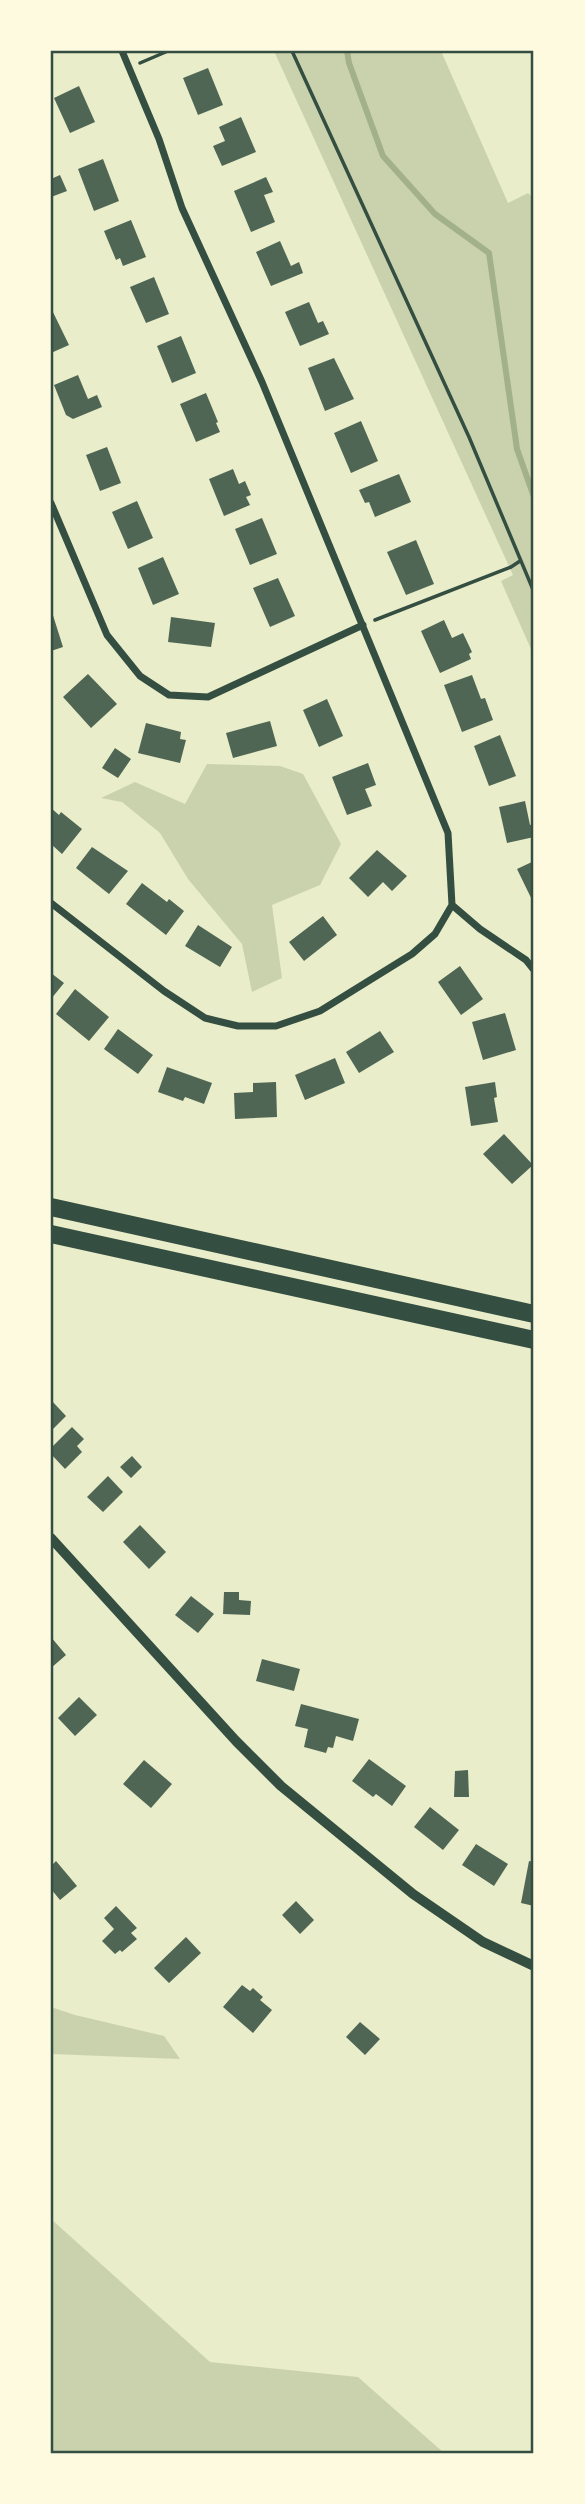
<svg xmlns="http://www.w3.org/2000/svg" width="585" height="2504" viewBox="0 0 585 2504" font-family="'Zilla Slab',serif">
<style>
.green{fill:#cad2ad}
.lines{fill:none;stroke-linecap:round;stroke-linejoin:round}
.stream{stroke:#a3b18a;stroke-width:6}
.building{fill:#4f6655}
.path{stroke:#344e41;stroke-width:3.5}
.minor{stroke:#344e41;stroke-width:7}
.tertiary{stroke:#344e41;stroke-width:10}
.motorway{stroke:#344e41;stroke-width:18}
.neatline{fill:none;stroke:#344e41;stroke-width:2.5}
</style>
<rect width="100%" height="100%" fill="#e9edc9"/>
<path class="green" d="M274,51h167l67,152 20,-10 6,6v457l-33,-75 12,-6z
M207,764l73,2 23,8 38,70 -21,41 -48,20 10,73 -30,14 -10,-48 -54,-65 -28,-46 -38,-31 -21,-4 34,-16 50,22z
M51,2007l24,8 89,21 16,23 -129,-5z
M51,2219l159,143 148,15 86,76h-393z"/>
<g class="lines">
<path class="stream" d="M347,51l2,12 34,93 52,58 54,39 28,196 17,48"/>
</g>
<path class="building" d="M208,68l15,37 -25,10 -15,-37z
M79,86l16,36 -25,11 -16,-35z
M241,117l15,35 -34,14 -9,-20 12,-5 -6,-14z
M103,159l16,42 -25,10 -16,-42z
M60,175l7,16 -16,6v-18z
M266,177l7,15 -9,3 11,27 -24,10 -17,-41z
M131,220l15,37 -23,9 -3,-8 -4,2 -12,-29z
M280,241l11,25 8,-4 4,11 -32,13 -15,-34z
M154,277l15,37 -23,9 -16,-36z
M309,302l9,21 5,-2 6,13 -29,12 -15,-34z
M51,308l18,37 -18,8z
M181,336l15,37 -24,10 -15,-37z
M334,358l20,41 -29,12 -17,-43z
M78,375l10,24 9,-4 5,12 -29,12 -7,-4 -12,-30z
M206,393l12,29 -2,1 4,9 -24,10 -16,-38z
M361,421l17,40 -27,12 -17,-40z
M107,447l14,36 -21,8 -14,-36z
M233,469l6,15 6,-3 6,14 -5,2 4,8 -26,11 -15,-37z
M399,474l12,28 -36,15 -6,-15 -4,1 -6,-13z
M137,501l16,37 -25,11 -16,-37z
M262,518l15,36 -27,11 -15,-36z
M416,540l18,44 -28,11 -19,-43z
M163,557l16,37 -26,11 -15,-37z
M278,578l17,38 -25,11 -17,-39z
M51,609l12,38 -12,4z
M171,617l44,6 -4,24 -43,-5z
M444,620l8,18 11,-5 9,19 -3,2 2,5 -31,14 -19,-42z
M88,674l29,30 -26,24 -28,-31z
M472,675l9,24 4,-1 8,22 -31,12 -18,-47z
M327,699l16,37 -24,11 -16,-37z
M270,721l7,25 -44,12 -7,-25z
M146,723l35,9 -1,7 6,1 -6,23 -42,-10z
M500,735l16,41 -27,10 -15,-40z
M115,748l16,11 -13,19 -16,-10z
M368,763l8,22 -11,4 7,17 -25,9 -15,-38z
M525,801l5,24 4,-1v13l-27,6 -8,-36z
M51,808l8,7 2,-3 21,17 -20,25 -11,-10z
M92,847l36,24 -19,23 -33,-26z
M377,850l30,26 -15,15 -9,-9 -15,15 -19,-19z
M534,861v43l-17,-35z
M142,883l25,19 2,-3 15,12 -18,24 -40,-31z
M323,916l14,19 -33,26 -15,-19z
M198,925l34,22 -12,20 -35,-21z
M460,966l23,33 -22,16 -23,-33z
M51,973l13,10 -13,16z
M75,989l34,28 -20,24 -33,-27z
M505,1013l11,37 -33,10 -11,-38z
M118,1029l35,26 -15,19 -34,-25z
M380,1031l14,21 -35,21 -13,-21z
M335,1058l10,25 -40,17 -10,-25z
M167,1067l45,16 -8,21 -19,-7 -2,4 -25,-9z
M276,1082l1,35 -42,2 -1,-26 19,-1v-9z
M495,1082l2,15 -3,1 4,24 -27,4 -6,-39z
M504,1134l29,31 -21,19 -29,-30z
M51,1400l15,16 -15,15z
M72,1427l12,12 -7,7 5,6 -17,17 -14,-15v-6z
M132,1456l10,11 -11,11 -11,-11z
M108,1476l15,16 -20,20 -16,-15z
M140,1525l26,27 -17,17 -26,-27z
M224,1592h15v8l12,1 -1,14 -27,-1z
M191,1596l23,18 -16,19 -23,-18z
M51,1637l15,18 -15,13z
M262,1659l38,10 -6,22 -38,-10z
M79,1697l18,18 -22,21 -17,-18z
M301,1704l58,15 -6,22 -17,-5 -3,12 -5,-1 -2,6 -22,-6 4,-18 -13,-3z
M369,1759l37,27 -14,20 -16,-12 -3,3 -21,-16z
M144,1760l28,24 -21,24 -28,-24z
M468,1770l1,27h-15l1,-26z
M430,1807l29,23 -16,20 -29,-23z
M476,1844l32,20 -14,22 -32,-21z
M56,1861l21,25 -17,14 -9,-11v-23z
M529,1861l5,1v44l-13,-3z
M296,1901l18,19 -14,14 -18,-19z
M116,1906l21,22 -6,5 6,6 -15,13 -2,-2 -5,4 -13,-13 12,-12 -10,-11z
M186,1937l15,16 -32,30 -15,-15z
M242,1985l8,6 3,-3 10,9 -3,3 12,10 -19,23 -30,-26z
M360,2022l20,17 -15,16 -19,-18z"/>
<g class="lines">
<path class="path" d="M292,51l177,386 65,155
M140,63l28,-12
M375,620l136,-53 9,-6"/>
<path class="minor" d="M51,503l56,132 33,41 29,19 39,2 155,-72
M51,903l113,88 41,27 33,8h38l44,-15 92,-57 23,-20 17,-29 -4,-72 -186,-451 -80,-174 -23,-69 -37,-88
M452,905l28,24 46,31 8,10"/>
<path class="tertiary" d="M51,1538l185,203 45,45 132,108 70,48 51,24"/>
<path class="motorway" d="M51,1207l483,107
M51,1234l483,106"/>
</g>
<rect width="585" height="2504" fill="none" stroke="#fefae0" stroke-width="105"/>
<rect x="52" y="52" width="480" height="2400" class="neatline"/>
</svg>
